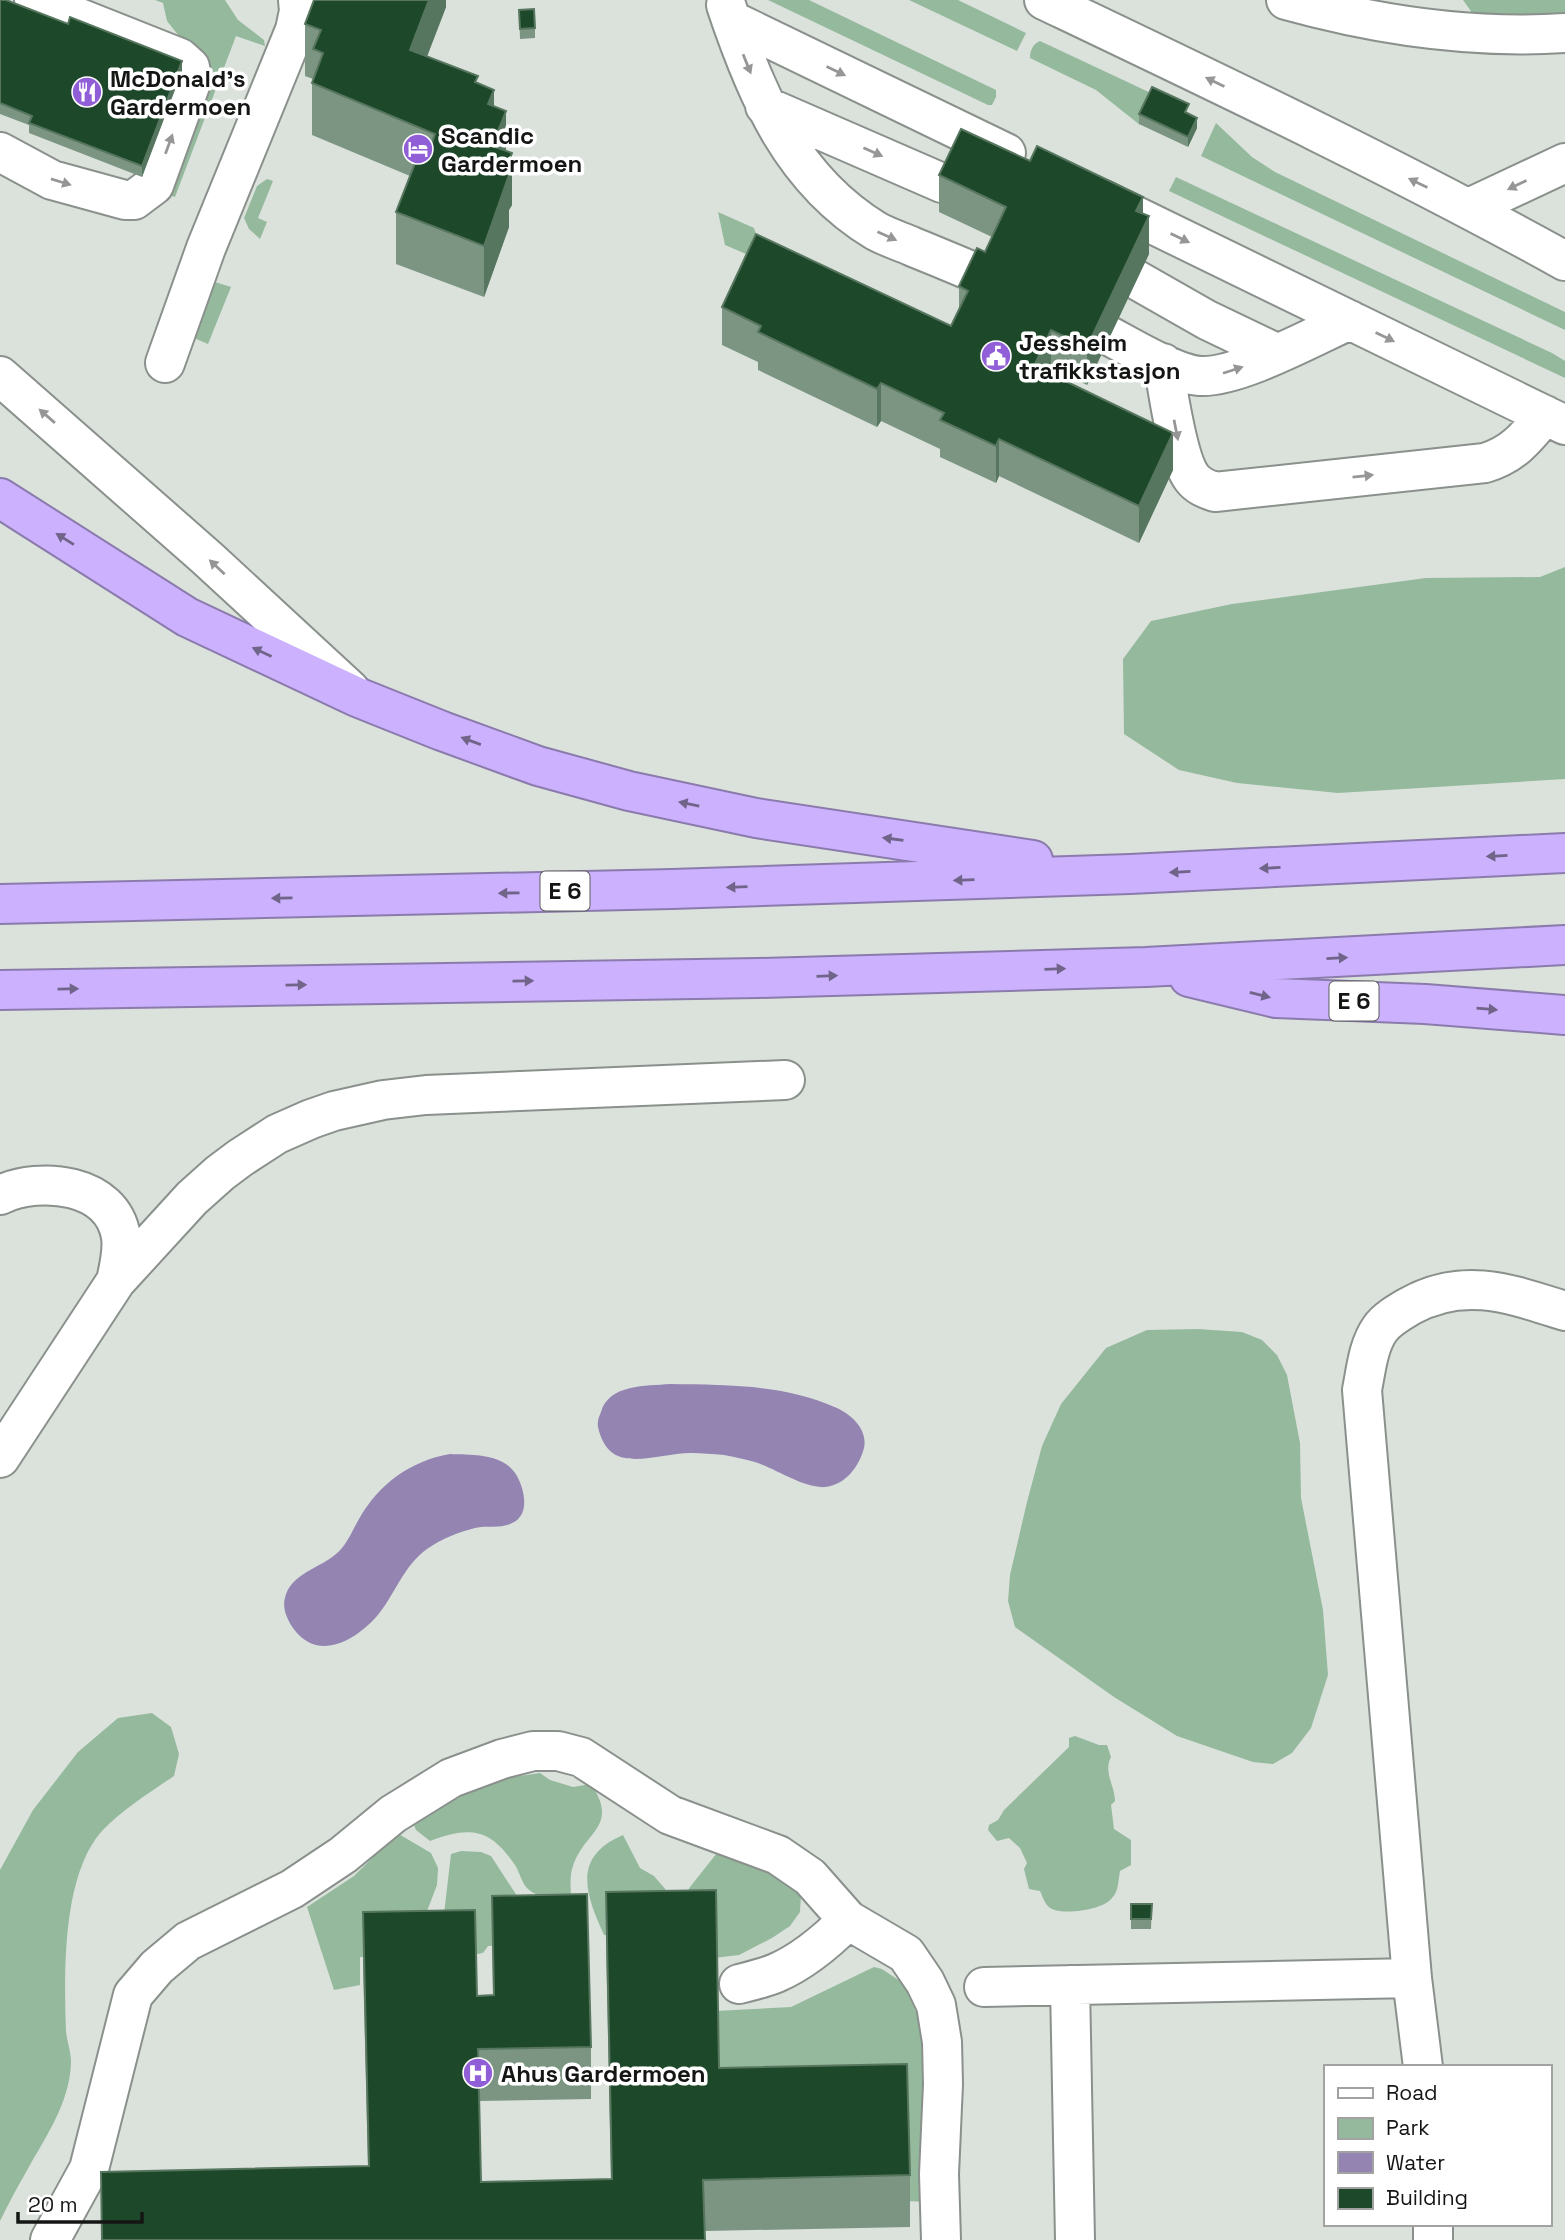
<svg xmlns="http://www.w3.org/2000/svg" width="1565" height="2240" viewBox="0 0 1565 2240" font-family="'Space Grotesk',sans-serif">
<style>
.green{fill:#95b99d}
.water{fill:#9384b2}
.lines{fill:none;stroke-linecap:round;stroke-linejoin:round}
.minor-casing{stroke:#8a918c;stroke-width:42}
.highway-casing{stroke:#8b7bac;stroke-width:42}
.minor{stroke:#fff;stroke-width:38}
.highway{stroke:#cbb1fe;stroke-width:38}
.wall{fill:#7c9583}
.shaded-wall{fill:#57765f}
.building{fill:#1e482a;stroke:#57765f;stroke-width:2}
.oneway{fill:#959695}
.oneway2{fill:#706489}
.labels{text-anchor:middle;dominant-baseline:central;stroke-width:7;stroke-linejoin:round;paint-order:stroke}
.shield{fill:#fff;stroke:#5a5c5a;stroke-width:2}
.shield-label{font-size:23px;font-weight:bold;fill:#141614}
.poi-label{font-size:24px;font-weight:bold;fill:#141614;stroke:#fff;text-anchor:start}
</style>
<rect width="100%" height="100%" fill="#dbe2dc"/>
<path class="green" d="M155,0h70l13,20 26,20 1,6 -29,-10 -61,161 -12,-4 24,-147 -20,-25 -4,-18z
M768,0h41l187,90v7l-4,8h-4z
M909,0h49l68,33 -9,18z
M1463,0h102v23l-80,8z
M1040,41l113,53 -13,31 -44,-35 -66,-32c0,-8 3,-14 10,-17z
M1216,123l36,34 23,15 290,140v18l-364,-174z
M1176,177l376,176 13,8v17l-396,-187z
M267,179l6,2 -15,37 9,4 -7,17 -11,-10 -5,-11 13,-32z
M718,212l36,16 11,34 -40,-17z
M215,282l16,5 -23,57 -14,-6z
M1565,567v212l-227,14 -101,-10 -58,-13 -55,-36 -1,-75 28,-38 81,-17 194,-26 114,-1z
M1198,1329l44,3 20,8 15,15 10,20 13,68 1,55 22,112 5,65 -17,53 -19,25 -19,11 -20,-2 -76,-26 -63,-39 -99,-70 -7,-26 2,-26 17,-73 15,-56 19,-42 45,-56 41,-18z
M152,1713l19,14 8,27 -5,22c-25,17 -51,33 -72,55 -40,44 -38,143 -36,200 1,10 5,21 5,31 -1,42 -27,77 -46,112 -9,15 -17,31 -25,47v-351l33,-60 45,-58 40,-34z
M1075,1736l24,9h8l4,12c-8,15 4,29 4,44l-4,4 3,24 17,11v25l-11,6c-2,10 -1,20 -8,27 -9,12 -46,17 -60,11 -7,-3 -9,-12 -12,-18l-11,-2 -5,-20 3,-6 -7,-15 -11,-10 -12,3 -9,-11 1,-5 9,-5 6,-10 65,-63v-9z
M540,1773l10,7 23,7 18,-3c29,43 -7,47 -18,82 -4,11 -2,22 -2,33 -14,-1 -32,0 -43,-10 -6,-5 -8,-16 -13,-24 -25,-37 -45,-39 -85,-24l-14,-11 -4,-10 73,-39z
M397,1833l34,20 7,15 -1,17 -13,34 5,37 -69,1v28l-26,5 -27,-83 47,-31z
M623,1835l17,33 14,8 12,14 3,10 -1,33 -64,2c-18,-40 -33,-78 19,-100z
M461,1851l20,1 10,4 30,46 62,41 -95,3 -5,7 -11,2 -28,-41 7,-60z
M717,1853l55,12 29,30 -1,17 -10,14 -18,12 -33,17 -25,3 -31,-57 7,-14z
M874,1967l8,2 21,14 20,45 3,174 -19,-1 -190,-88 -2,-102 76,-4z"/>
<path class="water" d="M670,1384c57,1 114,0 167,24 15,7 31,22 27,40 -5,19 -19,37 -39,39 -20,2 -51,-19 -70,-25 -10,-3 -21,-5 -31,-7 -11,-1 -22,-2 -32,-2 -23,-1 -58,13 -78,1 -9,-6 -14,-17 -16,-27 -1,-6 1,-10 3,-15 8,-28 45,-26 69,-28z
M450,1454c23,1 54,-1 67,22 8,15 13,39 -5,47 -11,6 -25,2 -37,5 -16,4 -34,11 -48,21 -24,17 -32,46 -50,67 -23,26 -60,46 -84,12 -6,-9 -11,-20 -8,-30 5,-24 35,-30 51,-44 11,-9 16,-23 23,-35 20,-35 51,-58 91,-65z"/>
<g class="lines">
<g class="minor-casing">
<path id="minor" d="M1044,0c176,84 351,167 521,261
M1286,0c90,25 186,39 279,33
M726,5c30,90 66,175 150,226 11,6 23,10 35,15 24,10 49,20 74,31
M731,20l275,133
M765,106l177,77
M0,152l52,28 73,20h9l20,-15 38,-105 -2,-13 -10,-9 -146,-58
M1101,199l464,226
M1469,208l96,-45
M1128,275l79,45 69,33
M1102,332c25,13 72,42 98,44 38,2 112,-39 150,-56
M165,363l41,-115 89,-218 4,-19 -1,-11
M1163,363c5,27 14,96 29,115 6,8 14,11 23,14l270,-29c29,-9 41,-25 60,-48
M0,376l207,182 143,132
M0,1195c40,-19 113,-12 121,42 2,15 -2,30 -5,44
M0,1458l116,-177 76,-83 28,-25 20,-15 37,-24 34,-15 23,-8 49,-11 43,-5 359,-15
M739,1984c12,-3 25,-6 37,-11 28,-12 51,-32 72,-53
M1070,1985l5,255
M984,1987l428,-9
M1423,2067l-11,-89 -50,-588c4,-20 6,-44 18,-61 7,-10 20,-17 30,-23 54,-30 101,-12 155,5
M1433,2224v16
M50,2240l39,-71 44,-174 24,-28 31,-26 104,-52 51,-34 50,-41 58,-36 51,-19 31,-8h25l23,6 89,58 108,40 32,22 38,43 58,34 19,28 11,23 6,37 1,42 -4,90 2,66"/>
</g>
<g class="highway-casing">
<path id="highway" d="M0,498l187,119 170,80 85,34 96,35 91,25 127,27 277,42
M0,904l672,-15 458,-15 435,-21
M1189,977l87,21 149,6 140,11
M0,990l759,-12 387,-11 419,-22"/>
</g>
<use href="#minor" class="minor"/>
<use href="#highway" class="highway"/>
</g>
<path class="wall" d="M0,0l182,71 -40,106 -113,-44v-8l-29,-11z
M446,0v7l-19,49 51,28 16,23 12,44 6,54 -3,5v17l-25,70 -88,-33v-52l14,-36 -98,-41v-52l1,-4 -8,-3v-52z
M519,10l16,18v10l-15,1z
M1139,114h50l8,14 -9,19 -49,-23z
M939,175l204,39 6,40 -62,131 -36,-18 -3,6 125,97 -34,73 -140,-67 -3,7 -56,-26v-8l-59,-28 -4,6 -119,-57v-8l-36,-17v-38l229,19 8,-16v-24l26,-34 7,-15 -53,-25z
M606,1892l113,176 191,107v52l-205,4v9h-604v-68l267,-6 -5,-202v-52l114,84 16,-1 -1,-99 99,151v52l-112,2 2,81 130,-3 -5,-236z
M1131,1904h21l-1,25h-20z"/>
<path class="shaded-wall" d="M429,0h17v7l-36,94v-51z
M182,61v10l-40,106v-11z
M494,90v51l-6,-37z
M506,111v51l-14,-16z
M1197,118v10l-9,19v-10z
M512,153v52l-3,5v17l-25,70v-51l20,-73z
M1143,197v33l6,-14v38l-62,131v-38l49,-136z
M1051,330v37l-17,37v-38z
M881,383v38l-4,6v-38z
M1173,433v37l-34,73v-37z
M999,439v37l-3,7v-37z"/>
<path class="building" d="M0,0h6l62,24 2,-7 112,44 -40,105 -113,-43 3,-7 -32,-13z
M314,0h115l-19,50 68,26 -3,6 19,8 -6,14 18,7 -14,35 20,7 -8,20 5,2 -25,71 -88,-34 27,-69 8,3 4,-12 -123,-51 11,-30 -10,-4 8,-19 -16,-6z
M534,9l1,19 -15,1 -1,-19z
M1152,87l37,17 -4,8 12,6 -9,19 -49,-23z
M961,129l69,32 7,-15 106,51 -7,14 13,5 -62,131 -36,-17 -17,36 139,67 -34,73 -140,-67 -3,7 -56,-26 4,-7 -63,-30 -4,6 -119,-57 3,-6 -39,-19 34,-73 195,92 17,-35 -9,-5 18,-38 8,4 21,-45 -67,-32z
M716,1890l3,178 188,-4 3,111 -207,5 2,60h-603l-1,-68 268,-6 -6,-254 112,-2 2,86 17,-1 -2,-99 95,-2 4,153 -113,2 3,133 131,-3 -6,-287z
M1131,1904h21l-1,15h-20z"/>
<defs><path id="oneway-solid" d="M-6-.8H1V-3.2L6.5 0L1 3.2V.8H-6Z" transform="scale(1.75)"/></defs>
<g class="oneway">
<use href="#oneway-solid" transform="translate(747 64) rotate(68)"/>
<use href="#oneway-solid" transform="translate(836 71) rotate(26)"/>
<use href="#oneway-solid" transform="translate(1215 82) rotate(-154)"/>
<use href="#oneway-solid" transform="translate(169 144) rotate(-70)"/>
<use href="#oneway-solid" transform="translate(873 152) rotate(24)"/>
<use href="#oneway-solid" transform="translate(61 182) rotate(17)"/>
<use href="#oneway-solid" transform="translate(1418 183) rotate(-154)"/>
<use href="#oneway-solid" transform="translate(1517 185) rotate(154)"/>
<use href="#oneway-solid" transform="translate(887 236) rotate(24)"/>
<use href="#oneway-solid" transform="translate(1180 238) rotate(26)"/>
<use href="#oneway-solid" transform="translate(1385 337) rotate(26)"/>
<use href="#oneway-solid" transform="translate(1233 370) rotate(-18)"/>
<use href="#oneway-solid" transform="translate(47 416) rotate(-139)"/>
<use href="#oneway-solid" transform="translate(1176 430) rotate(79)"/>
<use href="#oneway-solid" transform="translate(1363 476) rotate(-6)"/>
<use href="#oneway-solid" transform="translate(217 567) rotate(-137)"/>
</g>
<g class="oneway2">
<use href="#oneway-solid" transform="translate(65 539) rotate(-148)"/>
<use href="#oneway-solid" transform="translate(262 652) rotate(-155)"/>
<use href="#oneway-solid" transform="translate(471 741) rotate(-160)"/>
<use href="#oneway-solid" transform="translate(689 804) rotate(-168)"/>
<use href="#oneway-solid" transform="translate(893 839) rotate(-172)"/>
<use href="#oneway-solid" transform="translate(1497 856) rotate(177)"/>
<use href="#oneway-solid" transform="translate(1270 868) rotate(177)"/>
<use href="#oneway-solid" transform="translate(1180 872) rotate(177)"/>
<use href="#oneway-solid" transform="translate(964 880) rotate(178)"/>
<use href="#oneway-solid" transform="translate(737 887) rotate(178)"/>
<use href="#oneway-solid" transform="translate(509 893) rotate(179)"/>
<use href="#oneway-solid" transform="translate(282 898) rotate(179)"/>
<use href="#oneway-solid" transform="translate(1337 958) rotate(-3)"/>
<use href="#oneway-solid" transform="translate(1055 969) rotate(-2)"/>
<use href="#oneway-solid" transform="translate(827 976) rotate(-2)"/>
<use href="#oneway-solid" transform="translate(523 981) rotate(-1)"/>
<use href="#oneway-solid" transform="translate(296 985) rotate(-1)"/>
<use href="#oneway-solid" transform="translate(68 989) rotate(-1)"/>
<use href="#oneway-solid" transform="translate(1260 995) rotate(14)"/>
<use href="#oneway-solid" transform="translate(1487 1009) rotate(5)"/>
</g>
<defs>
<g id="restaurant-disc" transform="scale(1.575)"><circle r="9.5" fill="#905fd8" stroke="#fff"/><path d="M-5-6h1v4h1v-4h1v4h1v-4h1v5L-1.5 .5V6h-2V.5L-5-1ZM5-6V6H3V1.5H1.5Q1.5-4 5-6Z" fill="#fff"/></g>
<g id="hotel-disc" transform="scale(1.575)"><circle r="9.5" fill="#905fd8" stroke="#fff"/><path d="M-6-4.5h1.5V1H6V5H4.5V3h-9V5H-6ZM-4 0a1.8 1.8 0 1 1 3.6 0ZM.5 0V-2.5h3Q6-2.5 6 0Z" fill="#fff"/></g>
<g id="civic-disc" transform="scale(1.575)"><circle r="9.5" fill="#905fd8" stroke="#fff"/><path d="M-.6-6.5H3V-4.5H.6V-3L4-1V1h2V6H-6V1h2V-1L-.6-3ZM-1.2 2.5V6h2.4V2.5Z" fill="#fff"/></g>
<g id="hospital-disc" transform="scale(1.575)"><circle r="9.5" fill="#905fd8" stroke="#fff"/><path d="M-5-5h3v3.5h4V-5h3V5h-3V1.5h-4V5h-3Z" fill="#fff"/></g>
</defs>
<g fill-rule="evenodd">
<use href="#restaurant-disc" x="87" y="92"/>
<use href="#hotel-disc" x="418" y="149"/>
<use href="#civic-disc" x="996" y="356"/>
<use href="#hospital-disc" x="478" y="2073"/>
</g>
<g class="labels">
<g class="shield">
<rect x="540.5" y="871.5" width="49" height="39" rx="5"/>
<rect x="1329.5" y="981.5" width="49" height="39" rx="5"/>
</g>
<g class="shield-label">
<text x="565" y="891">E 6</text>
<text x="1354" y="1001">E 6</text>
</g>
<g class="poi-label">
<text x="110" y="78">McDonald's<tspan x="110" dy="28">Gardermoen</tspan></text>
<text x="441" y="135">Scandic<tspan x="441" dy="28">Gardermoen</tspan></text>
<text x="1019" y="342">Jessheim<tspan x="1019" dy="28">trafikkstasjon</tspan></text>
<text x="501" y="2073">Ahus Gardermoen</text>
</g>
</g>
<rect x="1324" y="2065" width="228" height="161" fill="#ffffff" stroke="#a1a2a1" stroke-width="2"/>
<rect x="1338" y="2088" width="35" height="10" fill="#ffffff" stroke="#a1a2a1" stroke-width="2"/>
<text x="1386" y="2100" font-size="21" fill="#141614">Road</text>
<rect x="1338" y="2118" width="35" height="21" fill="#95b99d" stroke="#a1a2a1" stroke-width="2"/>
<text x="1386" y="2135" font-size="21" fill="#141614">Park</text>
<rect x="1338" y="2152" width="35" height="21" fill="#9384b2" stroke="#a1a2a1" stroke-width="2"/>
<text x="1386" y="2170" font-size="21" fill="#141614">Water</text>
<rect x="1338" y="2188" width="35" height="21" fill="#1e482a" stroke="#a1a2a1" stroke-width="2"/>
<text x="1386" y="2205" font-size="21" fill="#141614">Building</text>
<path d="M18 2212v10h124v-10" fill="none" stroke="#141614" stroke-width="3.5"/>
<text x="28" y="2212" font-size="21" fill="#141614" stroke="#ffffff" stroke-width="5" paint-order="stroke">20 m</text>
</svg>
